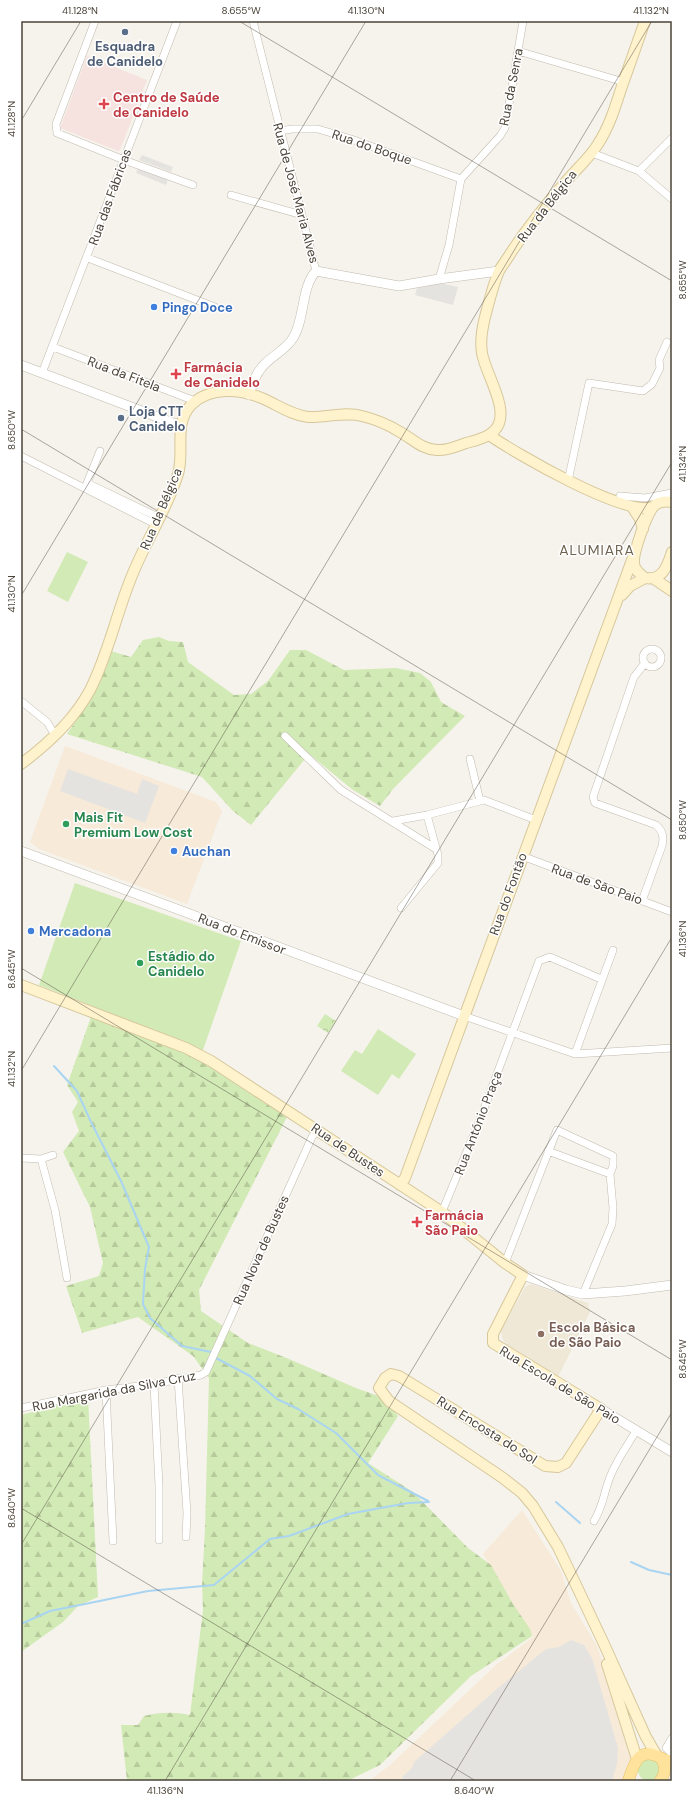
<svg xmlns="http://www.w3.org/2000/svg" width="693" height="1802" viewBox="0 0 693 1802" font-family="'DM Sans',sans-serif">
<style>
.commercial{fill:#f7ead8}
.education{fill:#efe8d6}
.medical{fill:#f6e3e0}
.grass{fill:#d2eab5}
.forest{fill:url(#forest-firs)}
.park{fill:url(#park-crowns)}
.parking{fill:#e5e3e0}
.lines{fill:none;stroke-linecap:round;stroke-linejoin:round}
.stream{stroke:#a9d4f2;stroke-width:2}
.minor-casing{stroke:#c2bbae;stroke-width:8}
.tertiary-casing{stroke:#c2bbae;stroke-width:10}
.secondary-casing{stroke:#d6c79b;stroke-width:12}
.primary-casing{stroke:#e6c16a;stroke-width:12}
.minor{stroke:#fff;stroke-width:7}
.tertiary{stroke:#fff;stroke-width:9}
.secondary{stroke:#fff3cd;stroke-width:10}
.primary{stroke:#ffe39c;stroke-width:11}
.ticks{fill:none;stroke:#4b4439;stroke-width:1;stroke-opacity:0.45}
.service-dot{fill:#5c6f8a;stroke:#fff;stroke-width:1.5}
.health-dot{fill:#e0444e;stroke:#fff;stroke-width:1.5}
.shop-dot{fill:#3f7fe0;stroke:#fff;stroke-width:1.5}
.leisure-dot{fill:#2e9e5b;stroke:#fff;stroke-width:1.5}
.education-dot{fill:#8d6e63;stroke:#fff;stroke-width:1.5}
.labels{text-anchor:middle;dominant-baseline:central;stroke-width:3;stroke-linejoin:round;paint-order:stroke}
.service-label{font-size:13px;font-weight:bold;fill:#4e5e75;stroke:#fff}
.street-label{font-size:13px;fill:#4b4439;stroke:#fff}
.health-label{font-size:13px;font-weight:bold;fill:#be3a42;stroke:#fff;text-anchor:start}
.shop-label{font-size:13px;font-weight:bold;fill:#366cbe;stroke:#fff;text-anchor:start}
.leisure-label{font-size:13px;font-weight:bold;fill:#27864d;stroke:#fff;text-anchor:start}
.education-label{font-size:13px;font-weight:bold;fill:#785e54;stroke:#fff;text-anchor:start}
.neighbourhood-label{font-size:14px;letter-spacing:1px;fill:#6e6250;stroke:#fff}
.neatline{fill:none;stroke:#4b4439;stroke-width:1.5}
.ticks-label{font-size:10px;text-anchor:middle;fill:#4b4439}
</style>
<defs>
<pattern id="forest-firs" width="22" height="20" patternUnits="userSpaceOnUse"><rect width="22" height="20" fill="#d2eab5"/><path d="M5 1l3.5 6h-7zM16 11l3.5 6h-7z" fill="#b6ca9c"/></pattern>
<pattern id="park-crowns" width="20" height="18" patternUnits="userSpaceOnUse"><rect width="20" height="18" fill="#d2eab5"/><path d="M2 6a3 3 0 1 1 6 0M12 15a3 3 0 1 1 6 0" fill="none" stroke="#b6ca9c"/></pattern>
</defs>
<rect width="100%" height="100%" fill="#f6f3ec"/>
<path class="commercial" d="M65,746l151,56 6,9 -35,93 -148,-55 -9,-7z
M522,1510l39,61 10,32 26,43 37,112 -9,23h-256l20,-15 107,-101 37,-28 -50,-83z"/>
<path class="education" d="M531,1284l57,19 2,9 -32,65 -53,-34 -3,-6 -1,-6 24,-44z"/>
<path class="medical" d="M87,56l60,24 -27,70 -2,1 -58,-23z"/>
<path class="grass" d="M67,552l21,10 -20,40 -21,-11z
M75,883l166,58 -38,109 -164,-65z
M378,1029l38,25 -17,25 -7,-5 -14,21 -37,-24 14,-21 7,4z
M638 1770a11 11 0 1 1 22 0a11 11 0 1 1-22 0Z"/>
<path class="forest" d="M159,637l10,4 14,1 5,20 46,33 17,-1 17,-13 22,-31h16l38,20 52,-2 24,5 11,9 10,20 24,14 -72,73 -13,17 -27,-16 -44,-36 -58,71 -18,-14 -31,-34 -135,-43 17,-25 27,-58 20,6 12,-17z
M91,1017l110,38 88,58 -90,177 2,21 47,32 41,16 67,29 28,10 14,18 -30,47 45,29 55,56 23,17 22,39 17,25 2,7 -61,40 -91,89 -33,16h-220l-6,-56h17l6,-9c17,-4 30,-4 46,-1l13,-105 -1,-26 3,-55 4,-151 -16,-22 -55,-39 -56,16 -16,-47 33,-10 4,-13 -13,-56 -27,-55 16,-21 -7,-19 6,-10 -11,-17z
M88,1397l10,200 -20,9 -15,16 -42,30v-237z"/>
<path class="park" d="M325,1014l11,7 -8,12 -11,-7z"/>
<path class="parking" d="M142,155l31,12 -2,5 -32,-12z
M138,168l30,11 -2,6 -30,-12z
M440,283l18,4 -5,18 -38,-10 2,-7z
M68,769l69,25 5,-15 17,7 -14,37 -85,-32z
M571,1640l13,5 8,13 26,90 -1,16 -5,17h-208l-2,-4 10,-9 2,-6 84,-74 48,-39 13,-2z"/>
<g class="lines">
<path class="stream" d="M54,1066l23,25 14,31 30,59 28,66 -4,22 -2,35 7,14 32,28 29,6
M216,1358l34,18 27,23 21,10 38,24 42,42 50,26
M556,1502l24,21
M631,1562l18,8 23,5
M21,1624l29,-13 35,-7 63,-13 66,-6 56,-46 19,-3 59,-22 60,-11 21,-1"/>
<g class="minor-casing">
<path id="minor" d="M95,21l-39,103 1,9 67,27 69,25
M253,21l63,250
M518,51l106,31
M280,131l12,-2h26l33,10 110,40
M592,153l47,18 33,28
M639,171l33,-33
M231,195l71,20
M88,258l127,49
M439,279l10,-34 12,-66 39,-43 5,-8 18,-107
M53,347l142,54
M42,373l135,-352
M100,451l-13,32 73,35
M21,456l136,69
M568,481l21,-98 54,8 9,-7 8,-16 -1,-8 8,-18
M620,496l25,2 27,-5
M643 658a9 9 0 1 1 18 0a9 9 0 1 1-18 0Z
M21,701l26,21 8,13
M285,736l56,54 95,59
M470,759l10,42
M393,821l34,-6 57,-15 52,20
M522,856l150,56
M642,901l20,-55c2,-9 1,-15 -6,-21l-61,-22 -2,-6 41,-120 11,-14
M401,908l37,-45v-8l-11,-40
M464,1016l111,38 97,-6
M575,1054l38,-104
M21,1158l20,1 12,-4
M41,1159l14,51 12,68
M442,1212l39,-95 58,-156 11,-4 51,22
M505,1263l52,-133 56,26v10l-3,8 -62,-23
M583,1294l29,-70 1,-16 -3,-34
M178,1378l9,135 -1,24
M154,1384l5,102v54
M106,1390l7,151
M21,1408l85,-18 48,-6 47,-9 5,-3 106,-235 5,-7
M594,1521c10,-17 9,-26 16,-44 6,-16 17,-31 26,-46
M672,1738l-6,10 4,4h2"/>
</g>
<g class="tertiary-casing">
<path id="tertiary" d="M21,365l160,61
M249,395c3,-10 6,-20 13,-28 9,-11 24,-17 31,-29 12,-19 8,-51 23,-67l83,15 40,-7 60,-8
M21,851l443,165
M523,1275l43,15 17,4 42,-3 47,-6
M601,1409l71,43"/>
</g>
<g class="secondary-casing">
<path id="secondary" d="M489,435c26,18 136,82 164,72
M672,502c-6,-1 -12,-1 -17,3 -8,7 -22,48 -21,58 0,7 6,11 11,15 18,3 22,-12 27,-26
M632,507l8,12 3,10
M653,578l19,13
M622,595l8,-9 15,-8
M21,764c27,-20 53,-44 69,-74 18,-35 26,-75 41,-112 14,-36 36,-68 47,-104 7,-23 -5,-50 13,-69 19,-19 50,-16 73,-6 15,7 28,16 44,18 18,1 36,-6 54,-1 12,3 27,9 38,16 13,7 21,17 37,18 10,1 20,-4 29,-7 9,-2 21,-5 28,-12 19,-18 -9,-57 -12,-78 -2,-12 0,-24 3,-36 4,-15 8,-32 14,-46 4,-7 9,-13 13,-20 16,-24 33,-45 51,-66 11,-14 26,-26 35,-41 11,-17 17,-36 23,-55 8,-23 16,-45 24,-68
M21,985l165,63 25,13 231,151 63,51 18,12 -30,59v9l108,66 -35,54 -8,4 -13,-1 -146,-90 -8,-2 -6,4 -6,10 10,13 114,77 19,15 11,13 25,41 46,97 42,93 11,19
M400,1185l5,-7 231,-629
M607,1664l30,95"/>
</g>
<g class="primary-casing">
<path id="primary" d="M628,1781c5,-12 8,-32 26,-26 7,2 11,6 18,6
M660,1781c6,-8 6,-14 1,-23"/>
</g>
<use href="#minor" class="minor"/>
<use href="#tertiary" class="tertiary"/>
<use href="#secondary" class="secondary"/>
<use href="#primary" class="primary"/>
</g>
<path class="ticks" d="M239,21l433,260M21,121l60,-100M21,429l651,391M21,596l345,-575M21,968l651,392M21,1071l631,-1050M21,1508l455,273M21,1545l651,-1083M165,1781l507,-844M450,1781l222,-369"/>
<g class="service-dot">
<circle cx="125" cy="32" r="4"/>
<circle cx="121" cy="418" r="4"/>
</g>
<g class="health-dot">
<path d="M102 98h4v4h4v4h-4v4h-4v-4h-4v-4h4z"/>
<path d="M174 368h4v4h4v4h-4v4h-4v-4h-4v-4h4z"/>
<path d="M415 1216h4v4h4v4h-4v4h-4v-4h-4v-4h4z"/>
</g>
<g class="shop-dot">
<circle cx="154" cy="307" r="4"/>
<circle cx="174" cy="851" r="4"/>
<circle cx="31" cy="931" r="4"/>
</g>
<g class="leisure-dot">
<circle cx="66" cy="824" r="4"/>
<circle cx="140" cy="963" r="4"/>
</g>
<circle class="education-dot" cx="541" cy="1334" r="4"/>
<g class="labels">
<g class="service-label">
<text x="125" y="46">Esquadra<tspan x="125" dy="15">de Canidelo</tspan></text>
<text x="129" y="411" text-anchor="start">Loja CTT<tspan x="129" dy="15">Canidelo</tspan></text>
</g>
<g class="street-label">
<text transform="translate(511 87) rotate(-79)">Rua da Senra</text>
<text transform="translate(372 147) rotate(19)">Rua do Boque</text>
<text transform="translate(296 193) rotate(75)">Rua de José Maria Alves</text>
<text transform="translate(110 197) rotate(-70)">Rua das Fábricas</text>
<text transform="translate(547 206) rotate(-52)">Rua da Bélgica</text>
<text transform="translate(124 374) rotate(21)">Rua da Fitela</text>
<text transform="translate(161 509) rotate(-67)">Rua da Bélgica</text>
<text transform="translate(597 884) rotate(20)">Rua de São Paio</text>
<text transform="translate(508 894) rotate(-70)">Rua do Fontão</text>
<text transform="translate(242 934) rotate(21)">Rua do Emissor</text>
<text transform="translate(478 1123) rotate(-69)">Rua António Praça</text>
<text transform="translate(348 1150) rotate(34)">Rua de Bustes</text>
<text transform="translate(261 1250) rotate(-66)">Rua Nova de Bustes</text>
<text transform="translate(560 1385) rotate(31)">Rua Escola de São Paio</text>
<text transform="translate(114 1391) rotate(-11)">Rua Margarida da Silva Cruz</text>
<text transform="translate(487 1430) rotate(32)">Rua Encosta do Sol</text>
</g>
<g class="health-label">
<text x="113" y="97">Centro de Saúde<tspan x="113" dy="15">de Canidelo</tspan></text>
<text x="184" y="367">Farmácia<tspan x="184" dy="15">de Canidelo</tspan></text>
<text x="425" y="1215">Farmácia<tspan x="425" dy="15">São Paio</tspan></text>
</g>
<g class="shop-label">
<text x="162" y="307">Pingo Doce</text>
<text x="182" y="851">Auchan</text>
<text x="39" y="931">Mercadona</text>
</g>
<g class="leisure-label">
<text x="74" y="817">Mais Fit<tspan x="74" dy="15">Premium Low Cost</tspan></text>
<text x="148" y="956">Estádio do<tspan x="148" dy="15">Canidelo</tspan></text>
</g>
<g class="education-label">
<text x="549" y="1327">Escola Básica<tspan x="549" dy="15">de São Paio</tspan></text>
</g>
<g class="neighbourhood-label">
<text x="597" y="550">ALUMIARA</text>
</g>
</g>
<rect width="693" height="1802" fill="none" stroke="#ffffff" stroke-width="44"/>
<rect x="22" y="22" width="649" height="1758" class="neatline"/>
<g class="ticks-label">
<text x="80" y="14">41.128°N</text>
<text x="241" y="14">8.655°W</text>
<text x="366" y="14">41.130°N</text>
<text x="651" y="14">41.132°N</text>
<text transform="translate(11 119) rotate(-90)" y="4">41.128°N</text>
<text transform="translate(682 280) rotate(-90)" y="4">8.655°W</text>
<text transform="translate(11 430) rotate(-90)" y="4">8.650°W</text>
<text transform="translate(682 464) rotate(-90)" y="4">41.134°N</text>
<text transform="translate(11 594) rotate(-90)" y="4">41.130°N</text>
<text transform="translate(682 820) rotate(-90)" y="4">8.650°W</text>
<text transform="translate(682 939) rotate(-90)" y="4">41.136°N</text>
<text transform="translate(11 969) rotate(-90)" y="4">8.645°W</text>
<text transform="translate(11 1069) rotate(-90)" y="4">41.132°N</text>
<text transform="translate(682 1359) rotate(-90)" y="4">8.645°W</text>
<text transform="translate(11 1508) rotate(-90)" y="4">8.640°W</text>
<text x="165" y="1794">41.136°N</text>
<text x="474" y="1794">8.640°W</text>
</g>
</svg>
